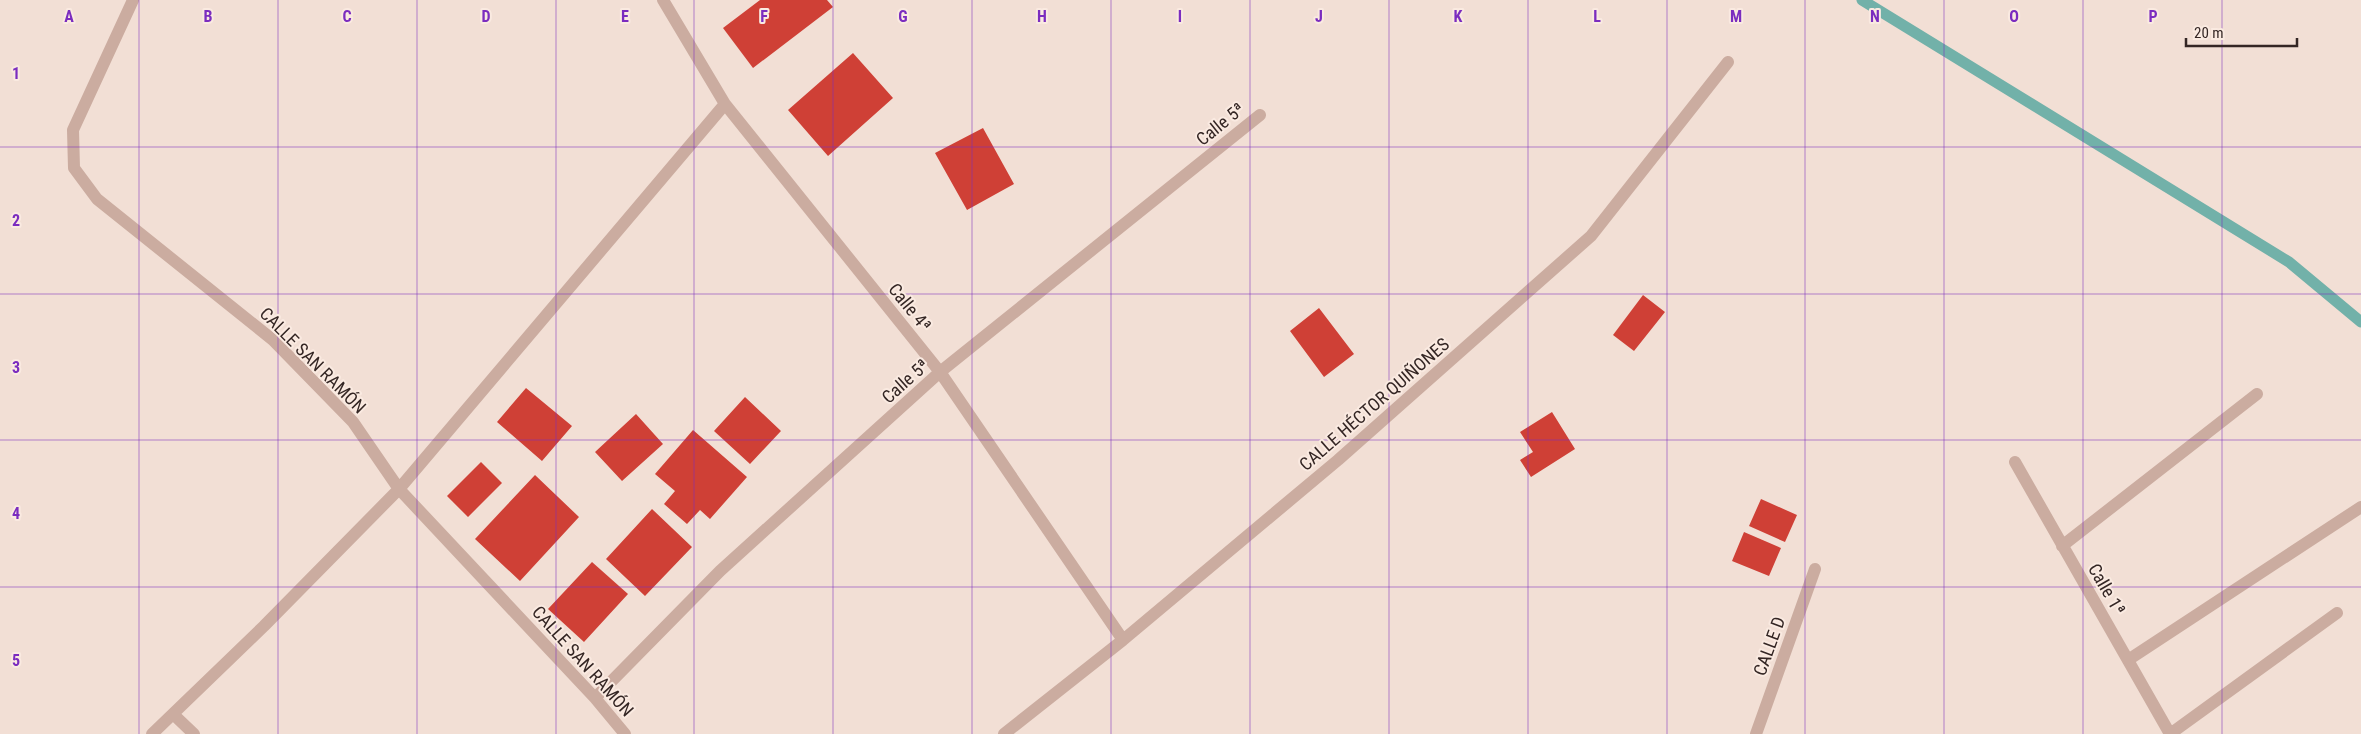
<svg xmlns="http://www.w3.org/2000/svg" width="2361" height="734" viewBox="0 0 2361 734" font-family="'Roboto Condensed',sans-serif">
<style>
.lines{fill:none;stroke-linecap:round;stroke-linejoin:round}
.stream{stroke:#72b1a9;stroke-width:11}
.building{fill:#cf4036}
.street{stroke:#cbaca0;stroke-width:12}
.grid{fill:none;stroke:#7b2cbf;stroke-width:1;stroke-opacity:0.55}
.labels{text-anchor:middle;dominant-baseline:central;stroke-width:4;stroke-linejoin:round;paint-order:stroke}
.street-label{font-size:18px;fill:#342624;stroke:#faeae1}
.grid-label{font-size:16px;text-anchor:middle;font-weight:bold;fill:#7b2cbf;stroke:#faeae1;stroke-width:4;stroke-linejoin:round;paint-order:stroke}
</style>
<rect width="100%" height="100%" fill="#f2dfd5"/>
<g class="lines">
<path class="stream" d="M1862,0l427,262 72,60"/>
</g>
<path class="building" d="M760,0h67l6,7 -80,61 -30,-40z
M853,53l40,45 -65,58 -40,-46z
M983,128l31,56 -47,26 -32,-57z
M1643,295l22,17 -31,39 -21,-16z
M1319,308l35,46 -30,23 -34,-46z
M526,388l46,38 -30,35 -45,-39z
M745,397l36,34 -31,33 -36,-33z
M1552,412l23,37 -44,28 -11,-17 13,-8 -13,-20z
M636,414l27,30 -41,37 -27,-29z
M693,430l54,47 -37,42 -10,-9 -13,14 -23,-20 11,-13 -20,-17z
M481,462l21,21 -34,34 -21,-21z
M535,475l44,42 -59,64 -45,-42z
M1761,499l36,16 -12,27 -36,-16z
M652,509l40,38 -47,49 -39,-37z
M1744,532l37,16 -12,28 -37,-15z
M592,562l36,32 -44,48 -36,-33z"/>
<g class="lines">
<path class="street" d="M133,0l-60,130 1,38 23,31 176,141 80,82 46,67 196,209 30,36
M663,0l62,104 215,268 183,268
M2015,462l155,272
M2062,546l195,-152
M2128,660l233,-153
M595,698l125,-127 220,-199 320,-257
M173,714l21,20
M152,734l112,-108 135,-137 326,-385
M1004,734l119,-94 215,-180 253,-224 137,-174
M1756,734l59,-165
M2170,734l167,-121"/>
</g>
<path class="grid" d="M139,0v734M278,0v734M417,0v734M556,0v734M694,0v734M833,0v734M972,0v734M1111,0v734M1250,0v734M1389,0v734M1528,0v734M1667,0v734M1805,0v734M1944,0v734M2083,0v734M2222,0v734M0,147h2361M0,294h2361M0,440h2361M0,587h2361"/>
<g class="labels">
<g class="street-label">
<text transform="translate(1220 124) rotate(-39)">Calle 5ª</text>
<text transform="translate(910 307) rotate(51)">Calle 4ª</text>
<text transform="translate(313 360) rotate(45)">CALLE SAN RAMÓN</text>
<text transform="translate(905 381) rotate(-42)">Calle 5ª</text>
<text transform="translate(1374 404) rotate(-41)">CALLE HÉCTOR QUIÑONES</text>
<text transform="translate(2107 589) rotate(60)">Calle 1ª</text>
<text transform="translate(1769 646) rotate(-70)">CALLE D</text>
<text transform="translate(583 661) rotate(48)">CALLE SAN RAMÓN</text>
</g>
</g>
<g class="grid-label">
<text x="69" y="22">A</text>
<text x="208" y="22">B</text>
<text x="347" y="22">C</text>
<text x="486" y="22">D</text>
<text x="625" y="22">E</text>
<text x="764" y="22">F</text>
<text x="903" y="22">G</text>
<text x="1042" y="22">H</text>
<text x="1180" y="22">I</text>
<text x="1319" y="22">J</text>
<text x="1458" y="22">K</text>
<text x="1597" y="22">L</text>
<text x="1736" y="22">M</text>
<text x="1875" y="22">N</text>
<text x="2014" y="22">O</text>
<text x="2153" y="22">P</text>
<text x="16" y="79">1</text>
<text x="16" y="226">2</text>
<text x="16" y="373">3</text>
<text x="16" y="519">4</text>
<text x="16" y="666">5</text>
</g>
<path d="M2186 38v8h111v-8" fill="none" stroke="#342624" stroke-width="2.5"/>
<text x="2194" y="38" font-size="15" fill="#342624" stroke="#faeae1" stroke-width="4" paint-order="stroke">20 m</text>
</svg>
